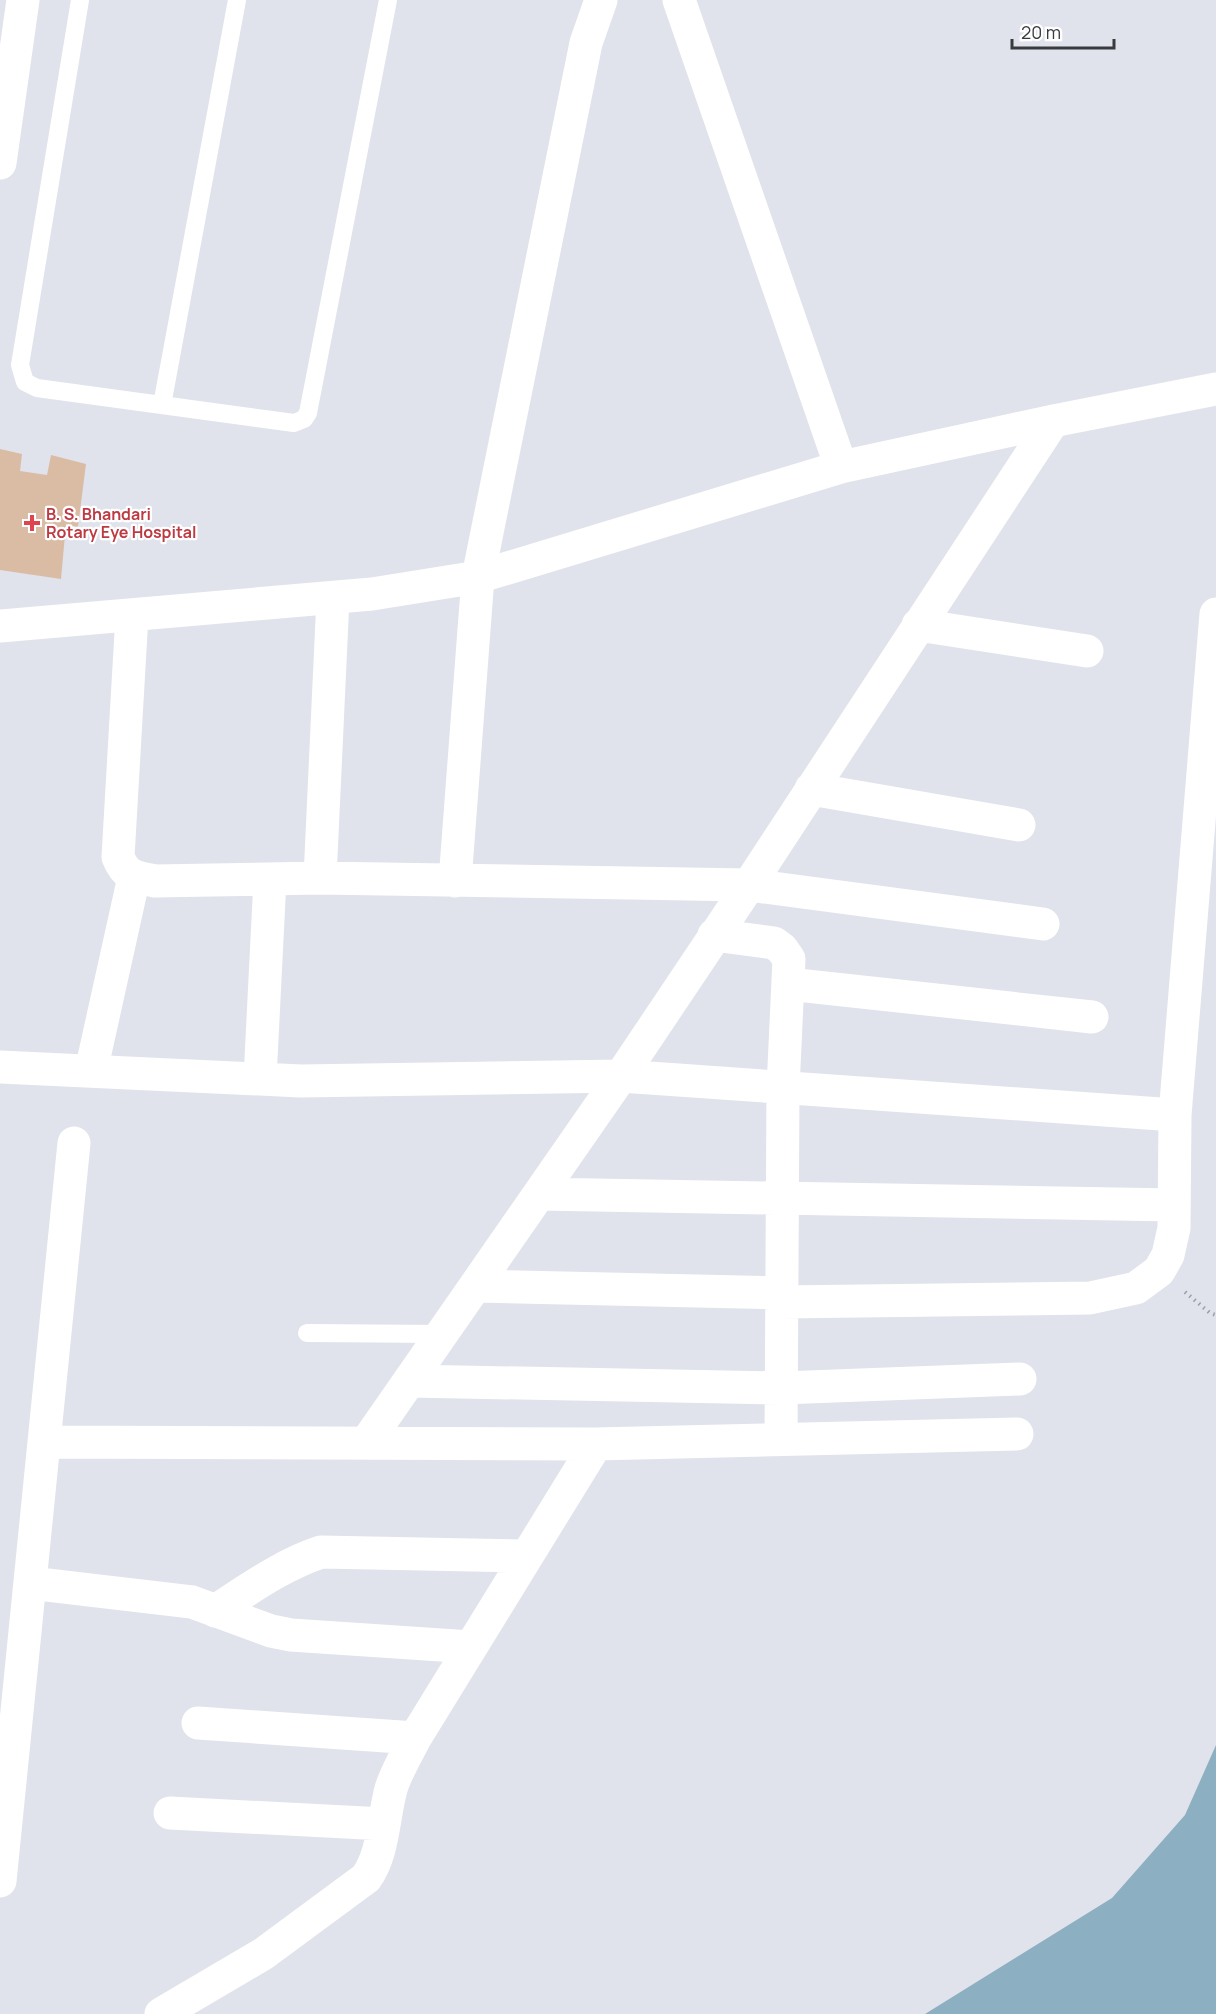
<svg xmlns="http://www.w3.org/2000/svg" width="1216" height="2014" viewBox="0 0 1216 2014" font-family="Manrope,sans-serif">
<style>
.water{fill:#8dafc2}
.building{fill:#dabca5}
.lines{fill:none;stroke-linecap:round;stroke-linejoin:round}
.path{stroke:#9d9fa5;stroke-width:4;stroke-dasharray:1.5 4.5;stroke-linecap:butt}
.service{stroke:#fff;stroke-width:18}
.minor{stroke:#fff;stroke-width:33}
.health-dot{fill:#e0444e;stroke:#fff;stroke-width:2}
.labels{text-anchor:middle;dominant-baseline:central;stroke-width:4.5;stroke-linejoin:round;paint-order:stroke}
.health-label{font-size:16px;font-weight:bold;fill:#be3a42;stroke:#fff;text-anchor:start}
</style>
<rect width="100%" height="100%" fill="#e0e3eb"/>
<path class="water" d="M1216,1745v269h-291l187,-116 73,-83z"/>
<path class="building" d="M0,449l22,5 -2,17 27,4 4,-20 35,9 -8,63 -12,-3 -5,55 -61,-9z"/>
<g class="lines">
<path class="path" d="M1185,1292l25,21 6,2"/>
<path class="service" d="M80,0l-60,365 5,17 12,6 257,35 10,-4 4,-6 80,-413
M162,405l75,-405
M307,1333l135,1"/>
<path class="minor" d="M679,0l162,467
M0,163l23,-163
M132,615l-14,242c8,20 17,20 37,24l165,-3 429,7 294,39
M918,625l169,26
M0,626l372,-32 106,-17 363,-110 212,-46 163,-32
M811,789l208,36
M320,878l13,-280
M455,881l23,-304 108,-534 15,-43
M714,935l60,8 8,6 7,10 -6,129 -2,351
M788,984l304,33
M0,1067l301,14 320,-5 554,39
M91,1071l43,-194
M260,1079l10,-200
M539,1194l635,11
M476,1286l306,7
M782,1302l308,-4 46,-10 23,-17 9,-16 6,-27 1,-113 41,-501
M409,1381l373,7 238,-9
M44,1442l552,2 421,-10
M366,1443l255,-367 128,-191 304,-464
M30,1583l162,19 79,29 20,4 180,12
M215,1611c34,-22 67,-46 106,-59l206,4
M198,1723l217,15
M170,1813l214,11
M0,1881l74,-738
M161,2014l102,-60 103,-76c18,-25 17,-60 25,-89 5,-17 16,-35 24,-51l181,-294"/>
</g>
<path class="health-dot" d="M29 514h6v6h6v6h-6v6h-6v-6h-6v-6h6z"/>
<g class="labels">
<g class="health-label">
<text x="46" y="514">B. S. Bhandari<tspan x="46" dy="18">Rotary Eye Hospital</tspan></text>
</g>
</g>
<path d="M1012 39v9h102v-9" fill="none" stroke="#3a3b3f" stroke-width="3"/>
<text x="1021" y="39" font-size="18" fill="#3a3b3f" stroke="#ffffff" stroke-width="4.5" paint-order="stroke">20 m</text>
</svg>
